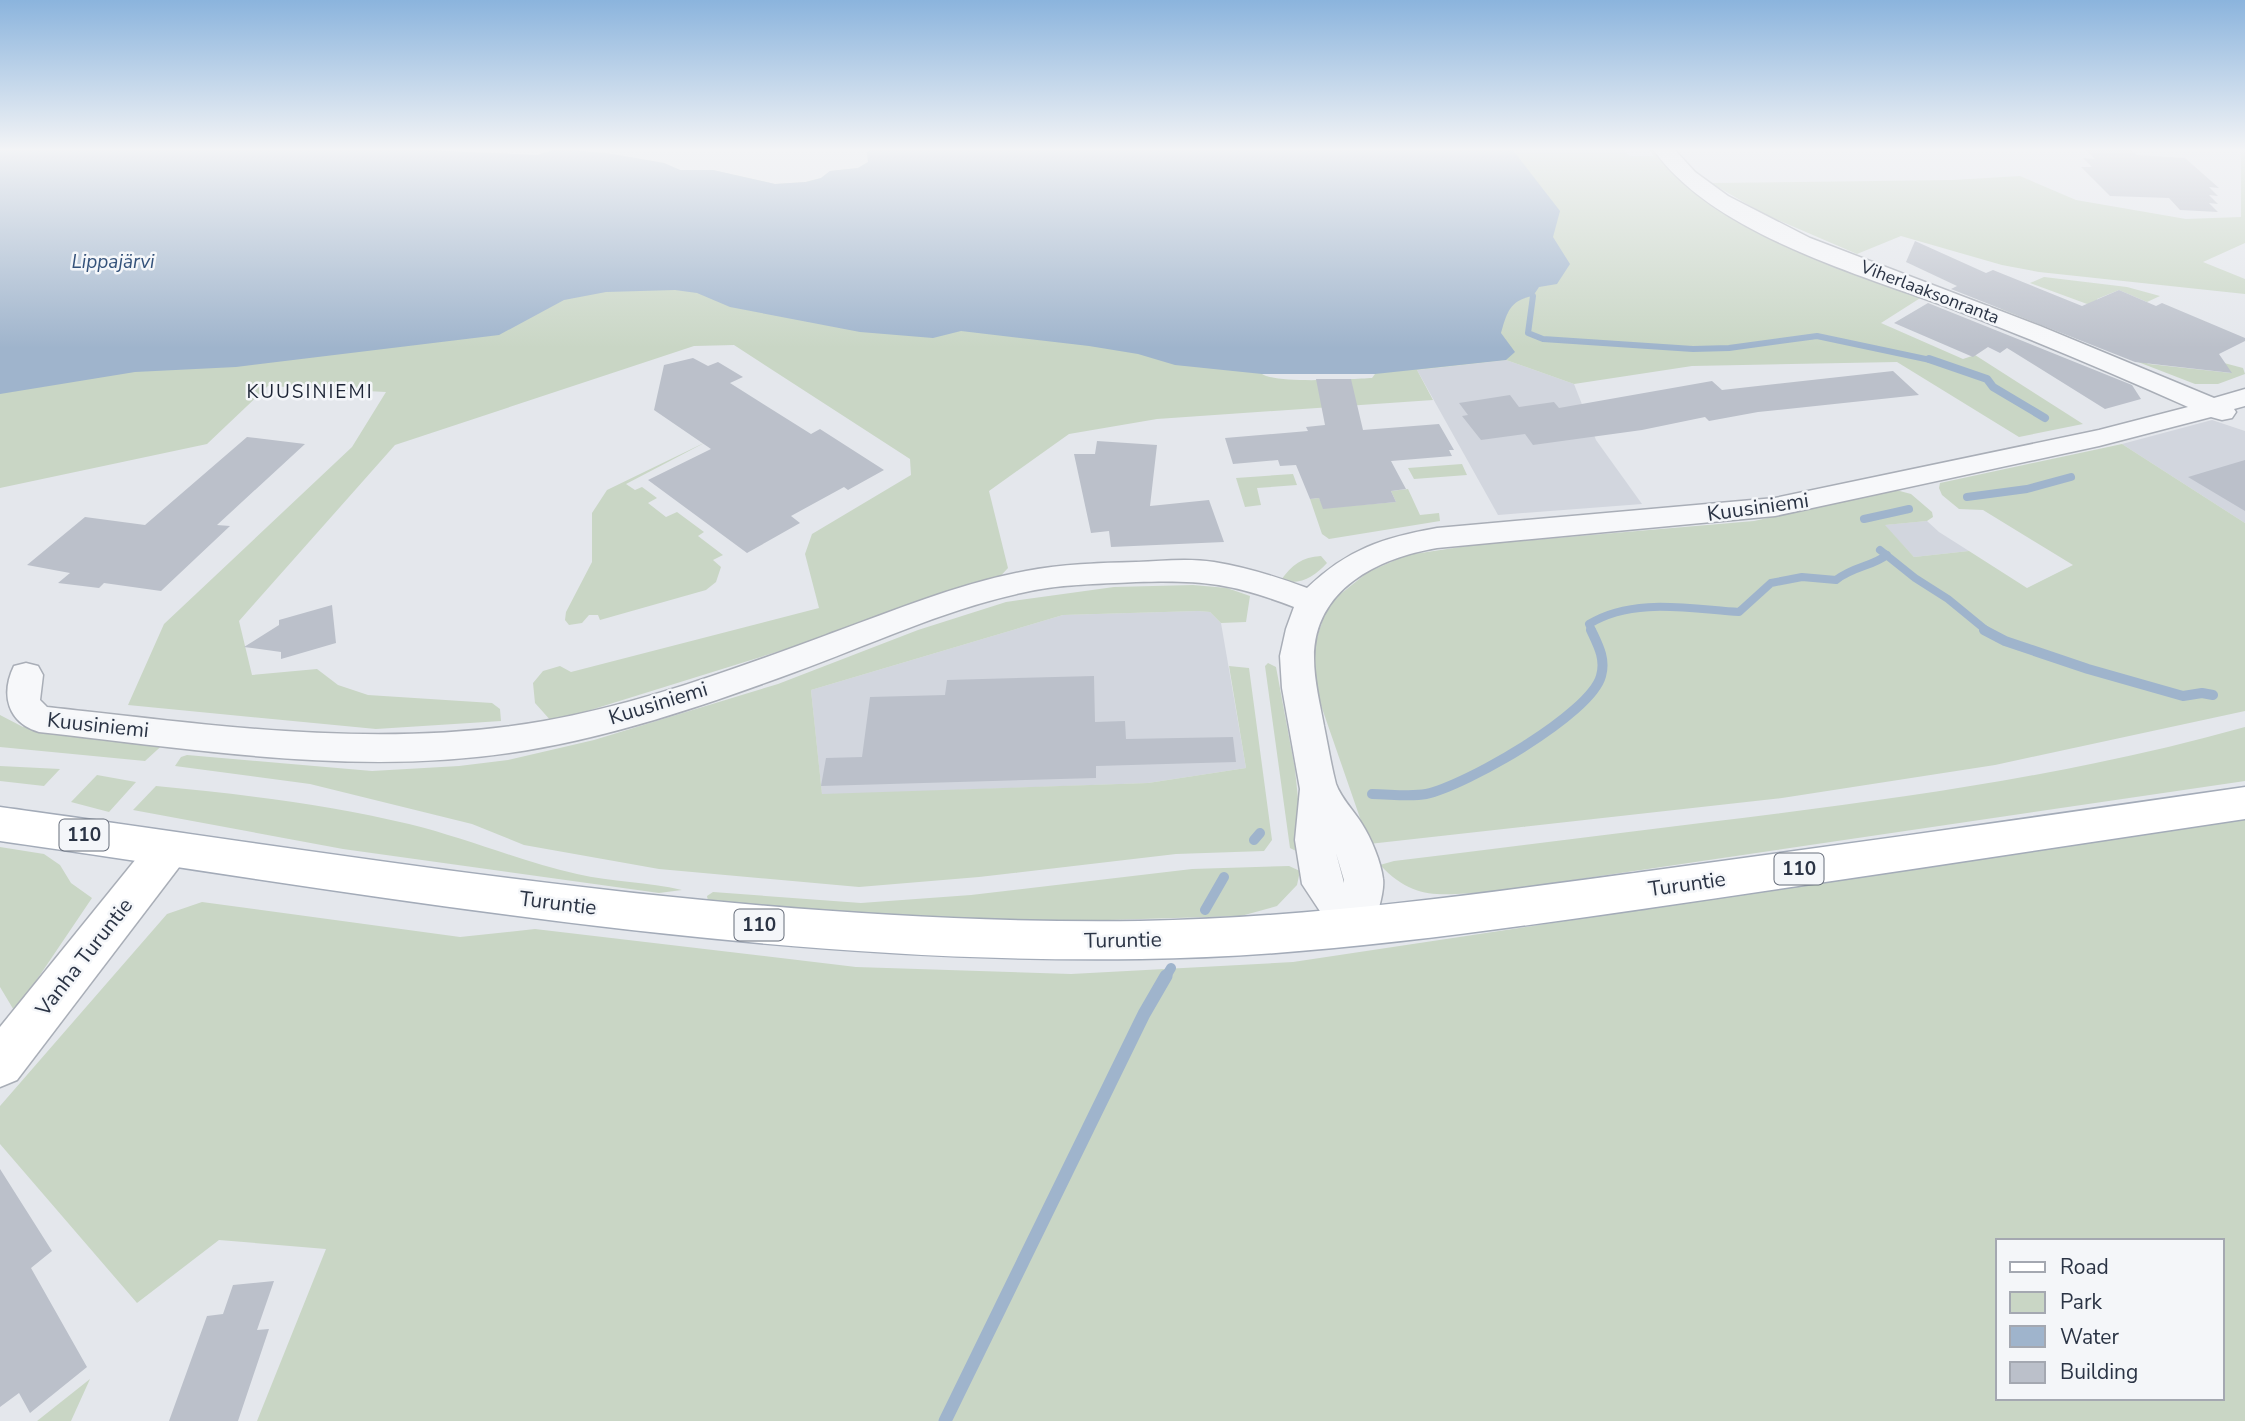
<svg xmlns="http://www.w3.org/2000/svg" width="2245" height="1421" viewBox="0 0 2245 1421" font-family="'Nunito Sans',sans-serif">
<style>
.built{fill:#d2d6de}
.green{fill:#c9d6c5;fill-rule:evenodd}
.water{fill:#9fb4cc}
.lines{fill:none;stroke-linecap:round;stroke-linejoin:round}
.stream-far3{stroke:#9fb4cc;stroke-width:6}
.stream-far2{stroke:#9fb4cc;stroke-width:8}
.stream-far1{stroke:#9fb4cc;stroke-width:10}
.stream{stroke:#9fb4cc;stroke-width:13}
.building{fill:#bbc0ca}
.street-casing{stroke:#a9aeb7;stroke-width:3}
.secondary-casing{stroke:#a9aeb7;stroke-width:3}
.primary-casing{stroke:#a3abb8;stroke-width:3}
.street{fill:#f7f8fa;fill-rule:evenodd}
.secondary{fill:#fff;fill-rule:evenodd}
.primary{fill:#fff;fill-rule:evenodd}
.labels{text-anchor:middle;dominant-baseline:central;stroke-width:5;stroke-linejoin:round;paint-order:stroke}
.far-street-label{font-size:18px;fill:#2b3445;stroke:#f4f6f9}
.far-water-label{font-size:19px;font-style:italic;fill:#34527a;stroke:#f4f6f9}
.far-neighbourhood-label{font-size:19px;letter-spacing:2px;fill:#1d2536;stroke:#f4f6f9}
.shield{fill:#f4f6f9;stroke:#676e7b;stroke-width:2}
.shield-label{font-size:19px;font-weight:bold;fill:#2b3445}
.street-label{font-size:21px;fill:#2b3445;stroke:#f4f6f9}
</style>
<rect width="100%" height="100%" fill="#e4e7ec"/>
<path class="built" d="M1506,360l68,24 22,56 46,64 -144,11 -81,-145z
M2212,420l33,11v92l-123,-79z
M1927,521l12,11 30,19 -55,6 -30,-32z
M1198,611l12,1 11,11 25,145 -98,15 -326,12 -11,-105 252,-75z"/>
<path class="green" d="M0,149h400l138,6 18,-6 50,4 58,10 16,7h33l62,14 30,-2 16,-4 9,-7 28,-3 10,-6 -1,-10 5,-3h752l5,7h24l-3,-7 5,1 18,21 252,124 -44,28 82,36 12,-4 108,69 -64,13 -122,-75 -205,4 -118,18 -68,-24 -89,10 16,30 -276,19 -88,15 -80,57 19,77 -16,17 -440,137 -17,-19 -2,-20 10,-12 17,-5 11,6 248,-64 -14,-54 7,-20 99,-59 -1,-16 -176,-114 -40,1 -299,99 -156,176 13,54 65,-6 21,16 30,10 124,8 8,6 1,12 -125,8 -248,-24 36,-81 188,-177 34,-55 -118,-6 -61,58 -207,44zM1262,374h113l-3,4c-20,1 -96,6 -110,-4z
M2241,149h4v94l-42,19 42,17v15l-206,-22 -37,-7 -101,-29 -44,18 -93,-40 -53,-31 242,-3 67,-4 56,24 110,19 55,-2z
M2044,277l83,10 33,9 -13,6 -28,-12 -22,9 1,9 -68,-25z
M2001,305l148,59 82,9 -7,-10 19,5 2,6 -27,10h-23l-194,-75z
M708,441l-82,43 9,6 7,-3 15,11 -9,5 18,14 11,-5 27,20 -6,4 25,19 -10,5 8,7 -5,15 -10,8 -106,30 -2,-5h-9l-7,8 -13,2 -4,-5 1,-8 26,-50v-49l15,-23z
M2122,444l123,79v188l-250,54 -213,33 -413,46 -55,-159 1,-41 13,-40 40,-32 39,-17 67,-10 280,-24 142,-31 15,4 21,18 1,5 -6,4 -42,4 29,32 55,-6 58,37 46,-23 -90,-55 -24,-1 -17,-14 -3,-7 1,-5z
M1462,464l5,11 -53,4 -6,-11z
M1293,474l4,11 -40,3 4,17 -16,2 -9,-29z
M1408,489l12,26 19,-2 1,8 -111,18 -7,-5 -12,-35 9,-1 5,10 72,-6 -5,-11z
M1321,556l6,7c-13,14 -27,23 -46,17 11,-15 21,-23 40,-24z
M1193,585l34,3 23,8 -4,26 -25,1 -11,-11 -12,-1 -135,4 -252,75 11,104 326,-11 98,-15 -17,-102 20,2 23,172 -8,11 -88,3 -197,23 -120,10 -200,-18 -135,-24 -52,-21 -162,-40 -135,-18 6,-9 6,-2 185,16 87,-5 49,-6 86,-20 184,-56 140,-54 88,-28 108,-15z
M1268,663l8,4 19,102 8,79 -7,3 -6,-3 -25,-182z
M0,715l23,12 145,13 -23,21 -145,-14z
M2245,727v54l-754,111c-48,2 -75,11 -111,-27l14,-4c105,-13 210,-26 315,-39 180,-22 361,-46 536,-95z
M0,766l60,3 -16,17 -44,-5z
M97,775l39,7 -27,30 -38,-10z
M156,786c84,8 170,18 253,38 57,14 111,37 168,50 35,8 71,8 105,16l-23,3 -316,-44 -210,-39z
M2245,819v602h-1988l69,-172 -107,-9 -82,63 -137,-159v-38l167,-192 35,-12 258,35 75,-8 321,38 215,7 222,-12zM1998,1241h224v157h-224z
M0,847l44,7 16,11 11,18 21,15 -77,114 -15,-25z
M1289,866l11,5 -3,14 -20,21 -36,10 -166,5 -169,-3 -198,-17 -1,-5 6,-4 148,11 110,-8 221,-26z
M90,1379l-19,42h-34z"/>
<path class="water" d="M0,149h400l138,6 18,-6 50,4 58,10 16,7h33l62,14 31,-2 15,-4 9,-7 28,-3 10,-6 -1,-10 5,-3h640l48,62 -7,26 17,27 -13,20 -18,3 -6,9c-23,4 -26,16 -32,37l14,19 -9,8 -131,14h-113l-87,-9 -37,-11 -49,-8 -128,-15 -28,7 -73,-6 -130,-25 -33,-14 -22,-3 -69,2 -42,8 -65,35 -263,32 -101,5 -135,22z"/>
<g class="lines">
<path class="stream-far3" d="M1533,296l-5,37 15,6 150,10 36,-1 88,-12 118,25"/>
<path class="stream-far2" d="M1929,359l58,20 6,8 52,31
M1967,497l60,-8 44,-12
M1864,519l45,-10
M1880,550l35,28 33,21 39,32
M1592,631l-3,-7c44,-27 101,-15 150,-12l32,-29 31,-6 34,3c18,-14 35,-13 51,-25"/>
<path class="stream-far1" d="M1984,630l21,11 83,28 95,27 19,-3 11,2
M1372,794c17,0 38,3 54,0 39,-8 165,-80 175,-118 5,-17 -3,-31 -10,-46
M1254,840l6,-7
M1205,910l19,-33
M1165,978l6,-10"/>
<path class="stream" d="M945,1421l199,-407 22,-38"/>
</g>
<path class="building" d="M2085,149h45l7,6 48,3 34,30 -10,-1 9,9 -9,-1 9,9 -9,-1 9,9 -38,-2 -11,-12 -59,-2 -29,-29h11l-9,-9 12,1z
M1915,241l71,32 7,-3 89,36 37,-16 37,16 6,-3 83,35v3l-26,13 13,19 -97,-11 -184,-73 6,-3 -51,-24z
M1928,303l204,82 9,14 -36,10 -98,-61 -7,5 -12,-6 -15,10 -79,-34z
M693,358l15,8 10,-4 25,15 -13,6 81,51 9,-5 64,41 -36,20 -4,-3 -53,29 9,7 -53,30 -99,-73 63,-31 -57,-39 10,-45z
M1893,371l26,24 -161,17 -49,9 -4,-4 -63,13 -109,15 -8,-11 -44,6 -19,-24 6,-1 -9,-12 51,-8 9,12 35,-5 5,6 153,-27 10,9z
M1316,379h35l12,51 76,-6 15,26h-5l3,6 -61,5 15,28 -15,2 5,11 -73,7 -4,-11 -9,1 -14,-34 -16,1 -2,-6 -45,4 -8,-26 83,-7 -2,-4 19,-2z
M247,437l58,7 -88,81 13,1 -69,65 -57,-8 -5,5 -41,-5 12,-10 -43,-8 58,-48 60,8z
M1097,441l60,4 -7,61 59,-6 15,42 -113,5 -2,-16 -18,2 -17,-79h21z
M2245,460v51l-57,-34z
M332,605l4,38 -55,16v-7l-37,-5 35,-22v-5z
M1094,676l1,46 30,-1 1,18 107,-2 3,25 -140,4v12l-275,8 5,-28 36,-1 8,-60 75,-2 2,-15z
M0,1169l52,82 -21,17 56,99 -57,46 -11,-20 -19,14z
M274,1281l-17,49 12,-1 -31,92h-69l38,-105 16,-2 10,-29z"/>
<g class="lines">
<g class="street-casing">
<path id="street" d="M1653,149h21l21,23 33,24 82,42 230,88 174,72 31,-9v17l-11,3 2,3 -4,6 -10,2 -11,-3 -112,29 -324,70 -338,32c-59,10 -123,41 -123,110 0,23 6,46 10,68 4,19 7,39 12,58 5,14 18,27 26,40 9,14 19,38 21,55 2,14 -9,48 -16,61l-14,5 -14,-5 -37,-56 -7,-44 5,-51 -18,-101 -2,-32 6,-27 8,-22c-62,-24 -92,-27 -158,-25 -38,2 -78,2 -115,11 -78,17 -152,52 -226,79 -92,34 -188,67 -286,81 -156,23 -315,-4 -470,-21 -31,-9 -39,-37 -25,-66l12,-3 12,3 5,9 -3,25 7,7c165,18 331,43 497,14 100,-18 196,-54 291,-89 63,-23 126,-49 191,-61 36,-7 73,-8 110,-9 26,-1 52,-4 78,0 32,5 63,15 93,26 41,-39 75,-50 130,-60l338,-30 324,-68 89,-23c-76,-34 -152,-66 -230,-96 -95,-36 -245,-76 -305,-162zM1336,853l8,27v3z"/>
</g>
<g class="secondary-casing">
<path id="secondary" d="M168,833l15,5 6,12 -6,12 -166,218 -17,7v-60l153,-189z"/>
</g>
<g class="primary-casing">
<path id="primary" d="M2245,787v32c-199,30 -397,60 -596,89 -168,24 -338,49 -508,51 -384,6 -763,-64 -1141,-118v-34c378,52 757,119 1140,114 171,-3 340,-27 509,-50 199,-27 397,-55 596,-84z"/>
</g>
<use href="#street" class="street"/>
<use href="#secondary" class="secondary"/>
<use href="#primary" class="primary"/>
</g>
<linearGradient id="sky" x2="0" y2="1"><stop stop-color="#8bb4dd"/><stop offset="0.43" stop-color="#f3f4f6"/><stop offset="1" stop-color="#f3f4f6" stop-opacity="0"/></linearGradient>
<rect width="2245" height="348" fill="url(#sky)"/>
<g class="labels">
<g class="far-street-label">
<text transform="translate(1930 292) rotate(21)">Viherlaaksonranta</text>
</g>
<g class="far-water-label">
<text x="113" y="262">Lippajärvi</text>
</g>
<g class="far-neighbourhood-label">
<text x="310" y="392">KUUSINIEMI</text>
</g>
<g class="shield">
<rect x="59.5" y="819.5" width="49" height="31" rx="5"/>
<rect x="1774.5" y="853.5" width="49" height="31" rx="5"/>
<rect x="734.5" y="909.5" width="49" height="31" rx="5"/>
</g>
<g class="shield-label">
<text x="84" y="835">110</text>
<text x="1799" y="869">110</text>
<text x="759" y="925">110</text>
</g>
<g class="street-label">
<text transform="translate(1758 507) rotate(-8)">Kuusiniemi</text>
<text transform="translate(658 703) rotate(-17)">Kuusiniemi</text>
<text transform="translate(98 725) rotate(6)">Kuusiniemi</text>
<text transform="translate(1687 884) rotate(-8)">Turuntie</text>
<text transform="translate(558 903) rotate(7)">Turuntie</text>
<text transform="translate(1123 940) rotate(-1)">Turuntie</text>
<text transform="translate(84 957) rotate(-52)">Vanha Turuntie</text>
</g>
</g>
<rect x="1996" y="1239" width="228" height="161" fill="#f4f6f9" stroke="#a4a8b1" stroke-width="2"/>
<rect x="2010" y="1262" width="35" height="10" fill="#ffffff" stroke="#a4a8b1" stroke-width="2"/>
<text x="2060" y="1274" font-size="21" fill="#2b3445">Road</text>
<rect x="2010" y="1292" width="35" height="21" fill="#c9d6c5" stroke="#a4a8b1" stroke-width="2"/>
<text x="2060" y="1309" font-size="21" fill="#2b3445">Park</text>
<rect x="2010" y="1326" width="35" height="21" fill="#9fb4cc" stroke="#a4a8b1" stroke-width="2"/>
<text x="2060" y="1344" font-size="21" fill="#2b3445">Water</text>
<rect x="2010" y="1362" width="35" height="21" fill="#bbc0ca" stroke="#a4a8b1" stroke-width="2"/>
<text x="2060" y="1379" font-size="21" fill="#2b3445">Building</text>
</svg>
